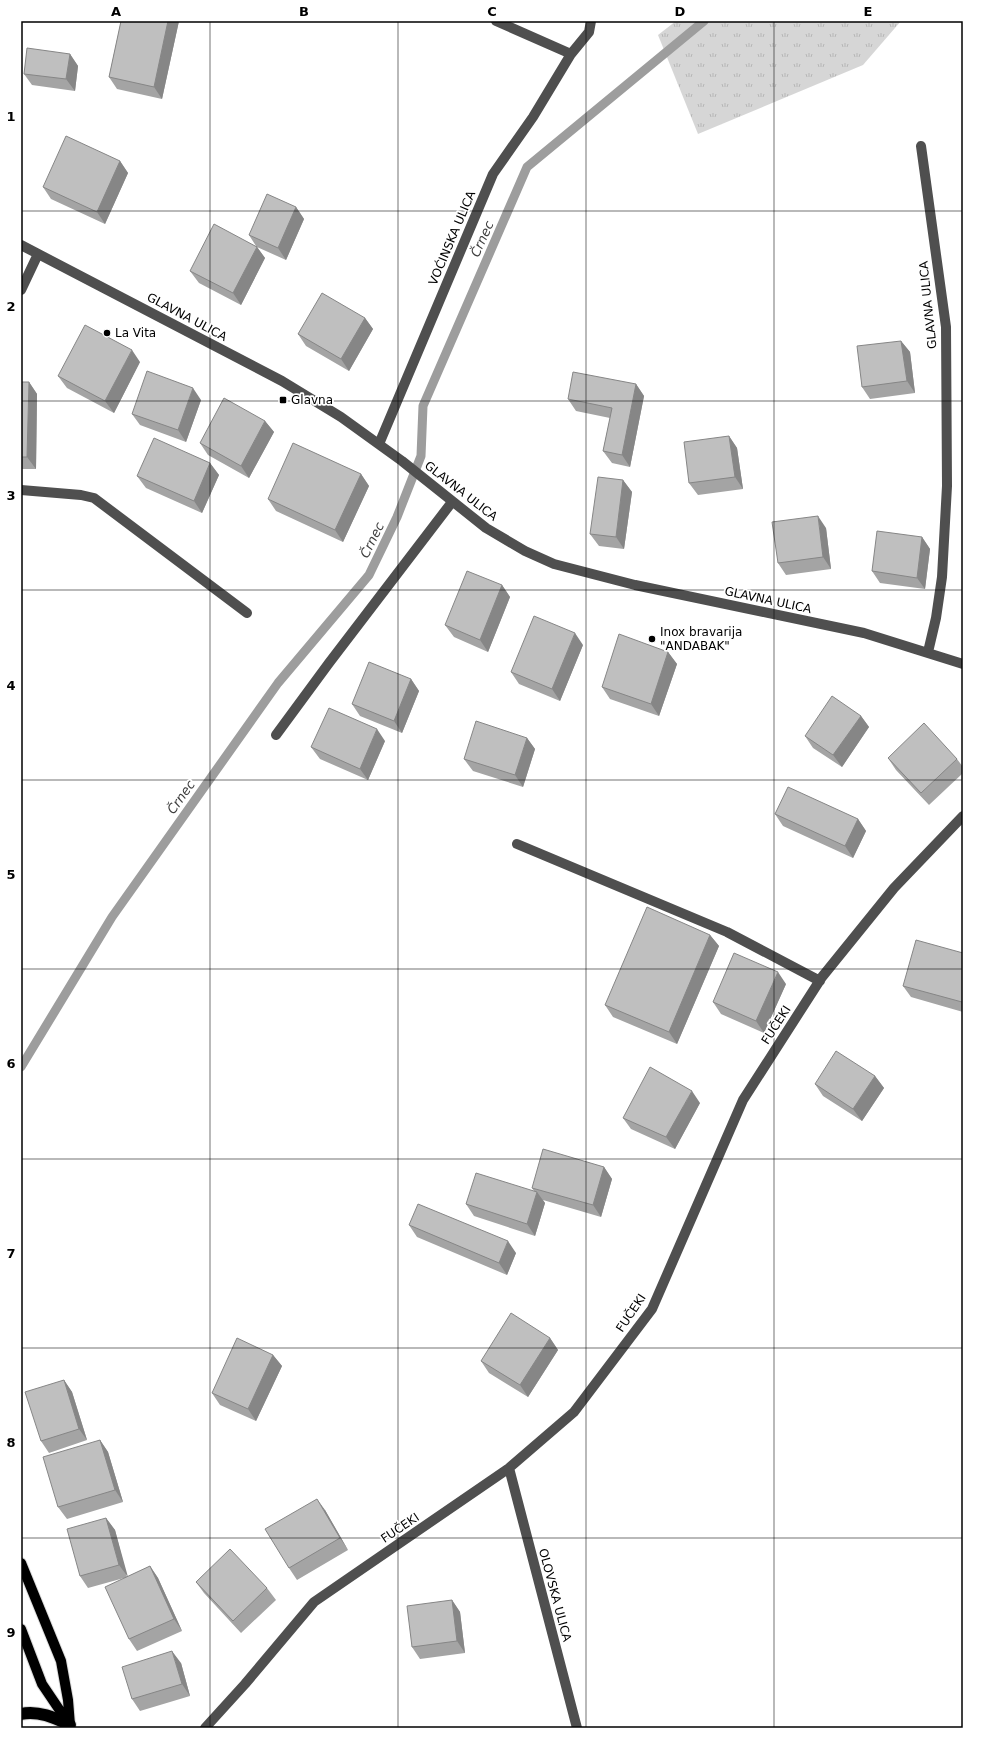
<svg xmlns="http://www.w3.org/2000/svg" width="984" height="1749" viewBox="0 0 984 1749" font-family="'DejaVu Sans',sans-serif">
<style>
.grass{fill:url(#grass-tufts)}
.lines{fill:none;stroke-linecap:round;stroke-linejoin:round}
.stream{stroke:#9d9d9d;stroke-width:9}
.major-casing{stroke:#dbdbdb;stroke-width:12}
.highway-casing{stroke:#dbdbdb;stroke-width:14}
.minor{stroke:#4f4f4f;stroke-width:10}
.major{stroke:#000;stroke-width:10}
.highway{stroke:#000;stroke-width:12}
.wall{fill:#a4a4a4}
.shaded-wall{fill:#868686}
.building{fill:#bfbfbf;stroke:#868686}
.grid{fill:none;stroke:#000;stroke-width:1;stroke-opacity:0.55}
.poi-dot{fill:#000;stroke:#fff;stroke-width:1.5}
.labels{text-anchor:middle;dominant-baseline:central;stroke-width:3.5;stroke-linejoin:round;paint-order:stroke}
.street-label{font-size:12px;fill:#000;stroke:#fff}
.poi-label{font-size:12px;fill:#000;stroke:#fff;text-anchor:start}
.water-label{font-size:13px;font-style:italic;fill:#3e3e3e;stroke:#fff}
.neatline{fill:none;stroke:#000;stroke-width:1.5}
.grid-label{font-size:13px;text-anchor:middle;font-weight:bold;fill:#000}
</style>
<defs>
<pattern id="grass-tufts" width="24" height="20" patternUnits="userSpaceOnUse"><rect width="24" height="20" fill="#d6d6d6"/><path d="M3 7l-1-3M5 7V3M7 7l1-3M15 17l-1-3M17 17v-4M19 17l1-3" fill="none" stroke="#b6b6b6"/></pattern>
</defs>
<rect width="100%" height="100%" fill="#fff"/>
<path class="grass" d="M676,21h225l-38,44 -165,69 -40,-99z"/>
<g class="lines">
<path class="stream" d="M21,1067l91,-150 166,-234 91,-108 28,-58 24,-61 2,-50 104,-239 177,-146"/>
<g class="major-casing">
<path id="major" d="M21,1563l40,98 7,39 2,25
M21,1629l21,55 27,40"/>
</g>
<g class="highway-casing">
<path id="highway" d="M21,1714c17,-4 34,4 49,11l-4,3"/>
</g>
<path class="minor" d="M496,21l75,33
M921,146l25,181 1,159 -5,91 -6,41 -8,34
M21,245l261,136 59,36 61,44 84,67 39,23 29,13 81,21 229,48 99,31
M21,290l17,-36
M379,444l114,-270 40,-57 38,-63 18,-22 2,-11
M21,490l60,5 13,3 153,115
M276,735l53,-72 123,-161
M517,844l210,88 93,49
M509,1468l68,260
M205,1728l40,-44 69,-82 195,-134 65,-56 78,-103 91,-209 79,-123 72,-89 69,-72"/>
<use href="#major" class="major"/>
<use href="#highway" class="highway"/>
</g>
<path class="wall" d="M121,21h58l-17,78 -45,-10 -8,-12z
M70,54l8,12 -3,25 -43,-6 -8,-11z
M120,161l8,12 -23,51 -54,-25 -8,-12z
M296,207l8,12 -18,41 -29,-13 8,11 -24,47 -42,-22 -9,-12 66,-25 -7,-11z
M365,318l8,11 -24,42 -43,-25 -8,-12z
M901,341l9,11 5,41 -45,6 -8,-12z
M140,362l-26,51 -47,-25 -9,-12z
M21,382h8l8,12 -1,75h-15z
M636,384l8,12 -14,71 -18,-4 -9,-12 7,-33 -34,-7 -8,-12z
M201,400l-15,42 -46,-17 -8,-11z
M265,421l9,11 -25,46 -41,-23 -8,-12z
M729,436l8,12 6,41 -45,6 -9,-12z
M210,463l9,12 -17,38 -56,-25 -9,-12z
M361,474l8,12 -26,56 -67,-31 -8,-12z
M623,480l9,12 -8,57 -25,-3 -9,-12z
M826,528l5,41 -45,6 -8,-12z
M922,537l8,12 -5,40 -45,-6 -8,-12z
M502,585l8,12 -22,55 -34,-15 -9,-12z
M583,645l-23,56 -41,-17 -8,-12z
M668,652l9,12 -18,52 -49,-17 -8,-12z
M411,679l8,12 -17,42 -42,-17 -8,-12z
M861,716l8,11 -27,40 -29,-19 -8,-12z
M527,738l8,11 -12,38 -50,-16 -9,-12z
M385,741l-17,39 -48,-21 -9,-12z
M888,758l69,1 6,8v6l-34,32 -33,-35z
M775,814l83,5 8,12 -13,27 -70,-32z
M710,935l9,11 -42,98 -64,-27 -8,-12z
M963,953v59l-52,-15 -8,-11z
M786,984l-22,49 -43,-19 -8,-12z
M875,1076l9,12 -22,33 -39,-25 -8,-12z
M700,1103l-25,46 -44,-20 -8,-11z
M604,1167l8,12 -11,38 -58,-17 2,3 -10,33 -61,-20 -8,-12 68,-13 -2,-3z
M409,1225l107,28 -9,22 -90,-38z
M550,1338l8,12 -30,47 -39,-24 -8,-12z
M273,1355l9,11 -26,55 -36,-16 -8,-12z
M64,1380l8,12 15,48 -38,13 -8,-12z
M100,1440l8,12 15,50 -56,17 -9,-12z
M325,1510l23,40 -51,30 -8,-12z
M106,1518l9,12 12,47 23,-11 8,12 24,53 -45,20 -8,-12 -5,-61 -36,10 -8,-12z
M196,1582l71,6 9,12 -35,33 -37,-40z
M452,1600l8,12 5,41 -45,6 -8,-12z
M181,1663l9,33 -50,15 -8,-12z"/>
<path class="shaded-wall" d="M168,21h11l-17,78 -8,-12z
M70,54l8,12 -3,25 -9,-12z
M120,161l8,12 -23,51 -8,-12z
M296,207l8,12 -18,41 -8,-12z
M257,247l8,11 -24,47 -8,-12z
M365,318l8,11 -24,42 -8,-12z
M901,341l9,11 5,41 -8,-12z
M132,350l8,12 -26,51 -9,-12z
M29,382l8,12 -1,75 -9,-12z
M636,384l8,12 -14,71 -8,-12z
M193,388l8,12 -15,42 -8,-12z
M265,421l9,11 -25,46 -8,-12z
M729,436l8,12 6,41 -8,-12z
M210,463l9,12 -17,38 -8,-12z
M361,474l8,12 -26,56 -8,-12z
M623,480l9,12 -8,57 -8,-12z
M818,516l8,12 5,41 -8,-12z
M922,537l8,12 -5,40 -8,-11z
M502,585l8,12 -22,55 -8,-12z
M575,633l8,12 -23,56 -8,-12z
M668,652l9,12 -18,52 -8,-12z
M411,679l8,12 -17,42 -8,-12z
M861,716l8,11 -27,40 -9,-12z
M377,729l8,12 -17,39 -8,-11z
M527,738l8,11 -12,38 -8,-12z
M858,819l8,12 -13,27 -8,-12z
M710,935l9,11 -42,98 -8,-12z
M778,972l8,12 -22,49 -8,-12z
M875,1076l9,12 -22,33 -9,-12z
M692,1091l8,12 -25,46 -9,-12z
M604,1167l8,12 -11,38 -8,-12z
M537,1192l8,11 -10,33 -8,-12z
M508,1241l8,12 -9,22 -8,-12z
M550,1338l8,12 -30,47 -8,-12z
M273,1355l9,11 -26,55 -8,-12z
M64,1380l8,12 15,48 -8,-11z
M100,1440l8,12 15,50 -8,-12z
M317,1499l8,11 23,40 -8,-12z
M106,1518l9,12 13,47 -9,-12z
M150,1566l8,12 24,53 -8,-12z
M452,1600l8,12 5,41 -8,-12z
M172,1651l9,12 9,33 -8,-12z"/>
<path class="building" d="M121,21h47l-14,66 -45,-10z
M27,48l43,6 -4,25 -42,-5z
M66,136l54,25 -23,51 -54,-25z
M267,194l29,13 -18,41 -29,-13z
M214,224l43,23 -24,46 -43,-22z
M322,293l43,25 -24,41 -43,-25z
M85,325l47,25 -27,51 -47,-25z
M901,341l6,40 -45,6 -5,-41z
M147,371l46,17 -15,42 -46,-16z
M573,372l63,12 -14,71 -19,-4 9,-43 -44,-9z
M21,382h8l-2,75h-6z
M224,398l41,23 -24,45 -41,-23z
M729,436l6,41 -46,6 -5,-41z
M154,438l56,25 -16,38 -57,-25z
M293,443l68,31 -26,56 -67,-31z
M598,477l25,3 -7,57 -26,-3z
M818,516l5,41 -45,6 -6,-41z
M877,531l45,6 -5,41 -45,-7z
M467,571l35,14 -22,55 -35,-15z
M534,616l41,17 -23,56 -41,-17z
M619,634l49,18 -17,52 -49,-17z
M369,662l42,17 -17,42 -42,-17z
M832,696l29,20 -28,39 -28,-19z
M329,708l48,21 -17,40 -49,-22z
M476,721l51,17 -12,37 -51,-16z
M924,723l33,36 -36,34 -33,-35z
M788,787l70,32 -13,27 -70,-32z
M647,907l63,28 -41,97 -64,-27z
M916,940l47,13v46l-1,3 -59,-16z
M734,953l44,19 -22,49 -43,-19z
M836,1051l39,25 -22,33 -38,-25z
M650,1067l42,24 -26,46 -43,-19z
M543,1149l61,18 -11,38 -61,-17z
M476,1173l61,19 -10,32 -61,-20z
M418,1204l90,37 -9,22 -90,-38z
M511,1313l39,25 -30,47 -39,-24z
M237,1338l36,17 -25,54 -36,-16z
M64,1380l15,49 -38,12 -16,-49z
M100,1440l15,50 -57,17 -15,-50z
M317,1499l23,39 -51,30 -24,-39z
M106,1518l13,47 -39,11 -13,-47z
M230,1549l37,39 -34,33 -37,-39z
M150,1566l24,53 -45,20 -24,-52z
M452,1600l5,41 -45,6 -5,-41z
M172,1651l10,33 -50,15 -10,-32z"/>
<path class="grid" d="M210,21v1707M398,21v1707M586,21v1707M774,21v1707M21,211h942M21,401h942M21,590h942M21,780h942M21,969h942M21,1159h942M21,1348h942M21,1538h942"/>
<g class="poi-dot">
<circle cx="107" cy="333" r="4"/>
<rect x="279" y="396" width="8" height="8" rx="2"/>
<circle cx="652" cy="639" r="4"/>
</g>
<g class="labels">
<g class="street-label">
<text transform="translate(452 238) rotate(-67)">VOĆINSKA ULICA</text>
<text transform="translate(928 305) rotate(-96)">GLAVNA ULICA</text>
<text transform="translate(187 317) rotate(28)">GLAVNA ULICA</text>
<text transform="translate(461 491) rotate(38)">GLAVNA ULICA</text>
<text transform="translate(768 600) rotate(12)">GLAVNA ULICA</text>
<text transform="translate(776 1025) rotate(-57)">FUČEKI</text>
<text transform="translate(631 1313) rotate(-56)">FUČEKI</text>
<text transform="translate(400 1528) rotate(-34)">FUČEKI</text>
<text transform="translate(555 1595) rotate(75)">OLOVSKA ULICA</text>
</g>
<g class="poi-label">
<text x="115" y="333">La Vita</text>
<text x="291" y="400">Glavna</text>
<text x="660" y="632">Inox bravarija<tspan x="660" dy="14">"ANDABAK"</tspan></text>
</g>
<g class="water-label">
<text transform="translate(482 239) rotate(-66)">Črnec</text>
<text transform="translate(372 540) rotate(-64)">Črnec</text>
<text transform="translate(181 797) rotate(-55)">Črnec</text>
</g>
</g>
<rect width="984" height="1749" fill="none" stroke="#ffffff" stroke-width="44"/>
<rect x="22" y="22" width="940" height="1705" class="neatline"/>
<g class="grid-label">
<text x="116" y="16">A</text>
<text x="304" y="16">B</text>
<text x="492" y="16">C</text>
<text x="680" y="16">D</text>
<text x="868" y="16">E</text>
<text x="11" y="121">1</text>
<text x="11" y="311">2</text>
<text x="11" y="500">3</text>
<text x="11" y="690">4</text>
<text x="11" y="879">5</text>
<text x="11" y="1068">6</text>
<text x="11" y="1258">7</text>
<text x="11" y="1447">8</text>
<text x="11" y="1637">9</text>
</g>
</svg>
